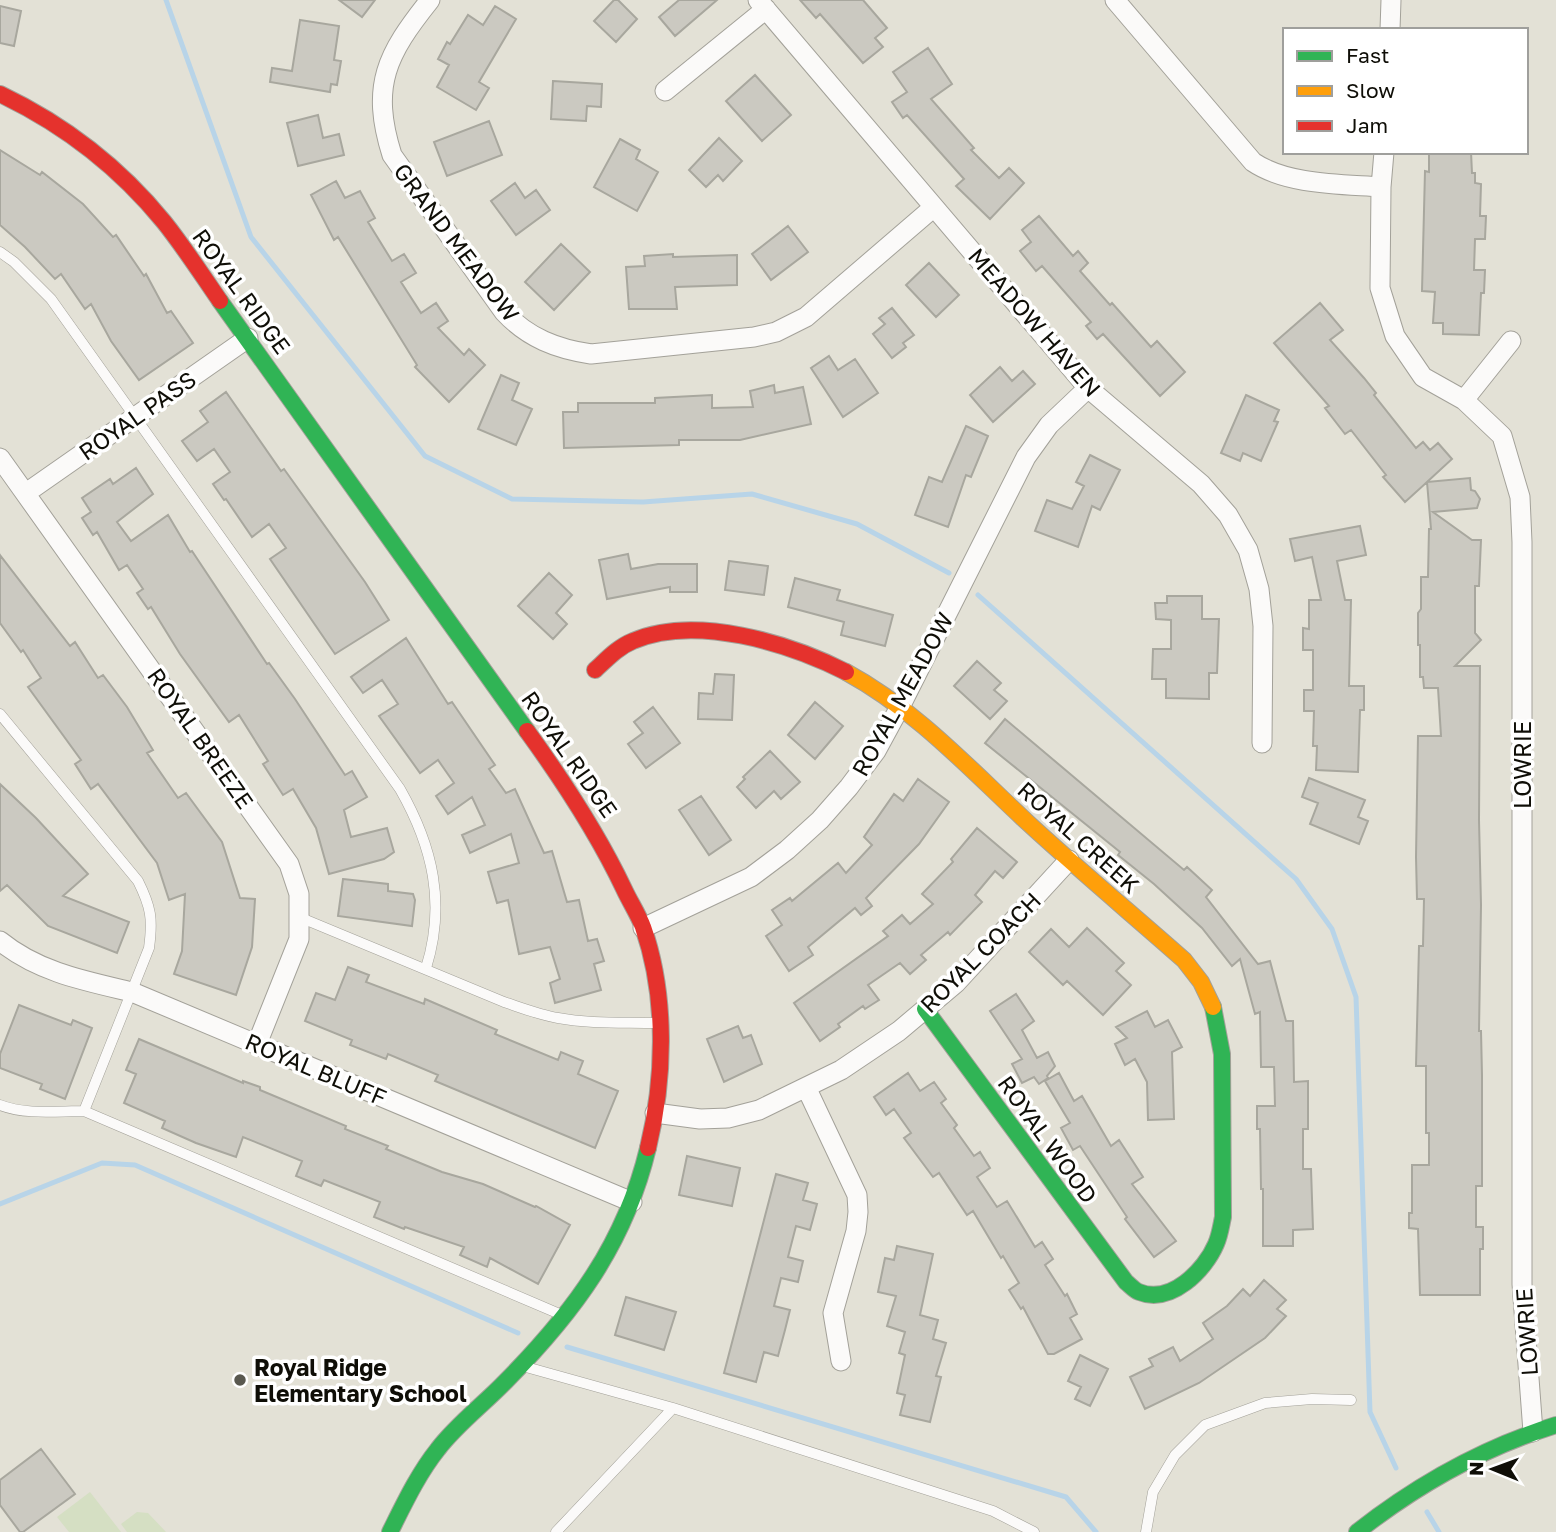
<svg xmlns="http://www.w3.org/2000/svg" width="1556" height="1532" viewBox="0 0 1556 1532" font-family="'Golos Text',sans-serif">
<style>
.green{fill:#d5dfc3}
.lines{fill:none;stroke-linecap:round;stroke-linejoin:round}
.stream{stroke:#b8d4e8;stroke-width:5}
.building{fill:#cbc9c1;stroke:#a8a79e;stroke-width:2}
.lane-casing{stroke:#a3a199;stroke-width:11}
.street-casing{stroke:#a3a199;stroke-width:21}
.fast-casing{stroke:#a3a199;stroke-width:18}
.slow-casing{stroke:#a3a199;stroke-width:18}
.jam-casing{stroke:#a3a199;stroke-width:18}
.lane{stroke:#fbfaf9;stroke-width:10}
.street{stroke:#fbfaf9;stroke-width:19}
.fast{stroke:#30b455;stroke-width:16}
.slow{stroke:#ff9f0a;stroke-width:16}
.jam{stroke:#e5322d;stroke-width:16}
.poi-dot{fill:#59584f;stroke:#fff;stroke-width:2.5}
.labels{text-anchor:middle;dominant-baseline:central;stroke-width:7;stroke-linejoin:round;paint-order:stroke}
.street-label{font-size:23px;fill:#0f0e07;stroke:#fff}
.poi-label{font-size:23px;font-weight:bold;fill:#0f0e07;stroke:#fff;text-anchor:start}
</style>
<rect width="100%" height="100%" fill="#e3e1d6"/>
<path class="green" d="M90,1492l31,40h-52l-12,-15z
M137,1512l11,1 18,19h-39l-6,-8z"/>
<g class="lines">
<path class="stream" d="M166,0l85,237 174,219 87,43 131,3 109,-8 105,30 92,49
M978,595l318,284 36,50 24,68 14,415 26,56
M0,1204l102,-41 33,2 383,168
M567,1347l499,150 30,35
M1427,1512l12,20"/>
</g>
<path class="building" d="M339,0h36l-13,17z
M614,0h4l19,19 -21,23 -22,-21z
M679,0h38l-42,36 -16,-19z
M800,0h63l24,28 -12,10 8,9 -20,16 -43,-49 -4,4z
M0,6l21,5 -7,35 -14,-3z
M495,6l21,13 -37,63 10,6 -13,22 -39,-23 12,-22 -11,-6 9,-17 3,2 18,-29 15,10z
M300,20l39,6 -5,34 7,1 -4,24 -6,-1 -1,8 -60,-10 2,-14 20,3z
M928,48l24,36 -21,15 43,49 -3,2 28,28 10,-10 15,15 -34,36 -34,-33 8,-7 -57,-64 -4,3 -11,-16 15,-10 -14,-20z
M755,75l36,40 -29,26 -36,-40z
M553,81l49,3 -1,23 -14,-1 -1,15 -35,-2z
M318,115l5,23 16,-4 5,21 -46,11 -11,-43z
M489,121l13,34 -55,21 -13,-34z
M719,138l23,23 -19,20 -5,-6 -12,12 -17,-17z
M620,139l20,11 -4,9 22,13 -21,39 -43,-24z
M0,150l40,25 2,-3 41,32 30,33 3,-2 28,41 2,-2 21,39 4,-2 22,32 -54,37 -28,-39 -20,-37 -6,5 -24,-35 -6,5 -30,-32 -25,-22z
M1429,152h42l1,21h3v10l6,1 -1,32h6l-1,23h-10l-1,31h11l-1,23h-3l-2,42 -36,-1v-11h-10l2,-31 -13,-1 3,-120 4,1z
M336,181l9,17 15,-7 15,27 -7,4 24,39 12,-7 12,19 -15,9 20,31 15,-10 12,18 -10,7 26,27 5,-6 16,16 -36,37 -34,-35 2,-2 -79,-128 -4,3 -23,-45z
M515,183l10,15 11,-8 14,20 -34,25 -25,-34z
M1039,216l34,40 5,-5 10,12 -8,8 30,34 2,-2 39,44 6,-6 28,31 -25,24 -57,-62 -6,5 -11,-13 5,-4 -49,-56 -6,5 -16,-20 11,-9 -9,-12z
M788,226l20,26 -37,28 -19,-26z
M561,244l29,28 -36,38 -29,-28z
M673,254v3l64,-2v30l-62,2 2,22h-48l-3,-42 19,-1 -1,-10z
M929,263l30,32 -23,22 -30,-32z
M1320,303l23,27 -13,10 34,38 12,15 -2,2 42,53 7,-6 7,8 8,-7 14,16 -25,23 43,-4 1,12 4,1 5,8 -3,9 -44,4 39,28h9l-2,46h-4v47l6,7 -26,26h25l-1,154 2,85 -2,126h2l1,44v111h-6v41h7v22h-3v46h-60l-2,-66 -9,-1v-15h3v-48h17v-32h-3v-67h-10l3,-120h4l1,-47h-7l-1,-42 2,-121h23l-3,-48h-14l-1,-11h-3v-32h-2v-32l3,-4v-32h7l1,-48h2l-4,-47 -22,20 -22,-25 3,-2 -35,-45 -6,4 -20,-26 4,-2 -55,-63z
M892,308l22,27 -11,8 3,4 -14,11 -19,-24 12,-10 -6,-6z
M829,356l9,14 17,-11 23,34 -35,24 -32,-49z
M1000,367l12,14 11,-10 12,13 -42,38 -23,-27z
M501,375l18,8 -7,17 20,9 -16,36 -38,-16z
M774,385l1,8 28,-6 8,37 -71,16h-61v5l-115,3 -1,-36h15v-9h77v-5l57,-3v13l41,-1 -3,-16z
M226,392l55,79 3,-2 81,113 24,38 -54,34 -65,-95 16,-11 -17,-24 -17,13 -26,-38 -2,1 -11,-16 17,-12 -16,-23 -17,12 -15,-20 26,-19 -8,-11z
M1246,395l33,15 -5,11 4,1 -17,39 -18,-8 -3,8 -19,-8z
M966,426l22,10 -17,41 -5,-2 -18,52 -33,-12 14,-38 13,5z
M1090,455l30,15 -20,40 -8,-4 -14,41 -43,-16 12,-31 25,9 12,-23 -8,-4z
M136,468l17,26 -36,28 14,19 37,-26 22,37 2,-1 75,113 2,-1 26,36 50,76 7,-4 15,26 -23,13 7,27 36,-9 7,24 -10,7 -55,15 -13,-46 -23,-39 -10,6 -20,-31 5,-3 -29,-46 -10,7 -49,-68 -29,-47 -3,2 -11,-16 6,-4 -16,-24 -8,5 -22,-38 -4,3 -11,-17 9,-6 -9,-14 28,-19 3,5z
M1360,526l6,29 -29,6 8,39h6l-2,86h15v24h-4l-2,62 -42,-2 1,-24h-4l1,-35h-10v-21h9v-40h-10v-22l6,1v-29h12l-9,-43 -17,4 -5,-22z
M628,554l3,15 27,-5h39v28h-27v-5l-63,12 -8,-39z
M0,555l70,91 5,-4 23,36 5,-3 24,32 26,43 -6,3 31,45 8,-5 36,49 18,56 15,1 -3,48 -16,48 -62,-21 8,-23 3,-57 -16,6 -12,-37 -59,-79 -7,5 -16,-25 6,-4 -53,-73 13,-9 -18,-28 -2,2 -21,-29z
M729,561l39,5 -4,29 -39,-5z
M549,573l23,22 -16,18 11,11 -14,15 -35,-33z
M795,578l45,12 -3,10 56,15 -8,31 -44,-11 3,-13 -56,-15z
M1167,596h35v23h17l-2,54h-8v26l-43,-1v-19h-14l1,-30h18v-29l-15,-1 -1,-16h12z
M406,638l42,66 4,-2 43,63 -6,4 17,24 9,-4 29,64 8,-2 15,51 12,-2 9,41 9,-2 7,22 -10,3 7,26 -46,13 -5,-20 10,-4 -10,-32 -31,7 -11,-54 -11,3 -9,-31 31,-9 -8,-29 -41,19 -8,-18 23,-10 -13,-28 -24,17 -12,-18 18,-13 -16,-23 -18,13 -41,-57 19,-12 -16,-24 -19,13 -12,-16z
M977,661l24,22 -7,7 13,11 -17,18 -36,-33z
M715,674l19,1 -2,45 -34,-1 1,-26 14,1z
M815,702l28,24 -28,33 -27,-24z
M653,707l27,36 -34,25 -18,-24 15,-11 -9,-11z
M1005,719l179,151 3,-3 25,23 -6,7 52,67 12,-3 16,60h7l1,61 14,-1v48h-5v40h8l2,60 -20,1v16h-30v-57h-2l-1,-60h-3v-23h18l-1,-39h-13l-1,-55 -5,2 -15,-55 -8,7 -30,-38 -48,-44 -36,-29 2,-3 -135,-109z
M770,751l30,31 -19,17 -7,-8 -18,17 -19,-21 8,-8 -2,-2z
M1309,778l56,22 -7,17 10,4 -9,23 -49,-20 8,-21 -16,-6z
M918,779l31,23 -30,42 -53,54 6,8 -11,9 -6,-7 -47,39 5,8 -24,16 -23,-35 16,-11 -10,-15 18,-12 2,3 46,-38 8,10 26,-28 -8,-8 30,-43 9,7z
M0,784l36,34 52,56 -25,22 66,26 -12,31 -69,-27 -41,-41 -7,6z
M701,796l30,44 -22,15 -30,-45z
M977,828l40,34 -14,16 -8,-7 -20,24 7,7 -32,33 -2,-3 -27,23 5,5 -16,14 -10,-11 -32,22 11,15 -14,9 -2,-3 -25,18 2,3 -20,14 -26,-38 94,-67 -5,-5 19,-16 8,9 23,-20 -11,-10 31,-32 -2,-3z
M343,879l45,5v7l25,3 2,6 -3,26 -74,-10z
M1087,928l37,35 -8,8 15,14 -28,30 -36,-34 -4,4 -34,-33 22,-23 18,18z
M348,967l21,8 -3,7 58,22 1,-5 72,31 -2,4 63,26 3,-8 22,9 -5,13 40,17 -23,57 -160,-67 3,-6 -50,-21 -2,5 -36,-14 2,-5 -47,-19 11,-28 19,7z
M1016,994l18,27 -12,9 15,28 11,-6 7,14 -8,10 1,2 -9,6 -5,-7 -12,6 -10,-19 10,-5 -32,-48z
M19,1005l52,20 2,-5 19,8 -27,71 -25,-10 2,-5 -42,-16v-14z
M1147,1011l8,16 13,-7 14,27 -10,5 2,67 -26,1 -1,-38 -12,-23 -10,6 -10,-21 12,-6 -11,-11z
M738,1026l5,12 8,-3 11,29 -38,18 -17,-43z
M139,1039l104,44v-2l17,6v3l86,36 -1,3 43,17 -2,3 56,23 41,12 52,23 1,-1 34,19 -32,59 -48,-26 -3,9 -27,-12 4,-8 -59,-20 -1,2 -30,-12 6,-15 -56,-22 -3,6 -25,-10 6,-15 -59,-24 -7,20 -40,-14 -34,-15 3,-7 -41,-18 12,-29 -10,-4z
M908,1073l12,18 14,-9 12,17 -5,4 16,22 -3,3 20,28 6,-4 10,16 -13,9 20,30 10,-6 28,46 7,-5 11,17 -8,6 20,31 2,-2 10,20 -7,4 12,21 -28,15h-6l-25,-47 -2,2 -12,-19 10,-7 -16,-27 -2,2 -28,-47 -6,4 -28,-42 -6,4 -29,-39 7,-5 -17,-24 -8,6 -12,-18z
M1059,1073l15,28 8,-5 29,50 8,-6 24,37 -11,7 44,57 -22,16 -29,-38 2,-2 -47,-71 -7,4 -12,-22 9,-5 -25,-42z
M687,1156l53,12 -8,38 -53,-11z
M776,1174l32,9 -5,17 14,4 -7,26 -14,-4 -8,31 15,4 -5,21 -17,-4 -7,28 16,4 -5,20 -7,26 -14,-4 -8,30 -32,-9z
M897,1246l36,8 -13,61 18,5 -5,19 13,4 -10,33 5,1 -11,45 -30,-7 5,-20 -8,-2 8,-38 -6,-2 6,-21 -18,-6 9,-30 -18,-4 7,-34 9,2z
M1264,1280l22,20 -9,9 9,7 -21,22 -66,45 -54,26 -15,-32 23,-11 -4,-7 24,-12 7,14 33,-22 -10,-16 24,-17 16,-17 7,7z
M626,1297l50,15 -12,38 -49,-15z
M1080,1355l28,14 -18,37 -15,-7 6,-12 -13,-6z
M41,1449l34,45 -52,38h-3l-20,-27v-25z"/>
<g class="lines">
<g class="lane-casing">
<path id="lane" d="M0,252l14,10 37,37 349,490c33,58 46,115 26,179
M0,714l138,167c13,26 15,38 11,67l-65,163
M299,917l205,85c18,6 36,13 54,16 32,6 66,4 99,5
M0,1105c25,10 57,6 84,6l478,204
M526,1367l147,41 320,103 41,21
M556,1532l117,-124
M1146,1532l7,-40 22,-37 30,-30 60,-22 47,-4 39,1"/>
</g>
<g class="street-casing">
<path id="street" d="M430,0c-43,54 -60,85 -38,155l112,157c24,26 53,37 87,42l163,-17 22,-5 30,-15 128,-110
M758,0l330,388 113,96 27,31 20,35 11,39 4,37 -1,117
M1115,0l138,162c34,23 88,22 128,25
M1390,30l1,-30
M665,91l101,-82
M1384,152l-3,35 -1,101 15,48 28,41 41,23 38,36 18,61 2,45v742l11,148
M1464,400l47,-59
M0,458l289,406 10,30v45l-42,105
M26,493l222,-155
M643,928l108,-51 36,-27 33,-30 29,-33 27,-36 25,-46 125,-248 23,-32 39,-37
M0,941c38,31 85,40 132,51l500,210
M806,1087l51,108 1,17 -2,19 -23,82 8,48
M655,1113l45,6 28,-1 31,-8 82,-40 58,-39 57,-48 113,-123"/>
</g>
<g class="fast-casing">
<path id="fast" d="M220,301l307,430
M925,1009l201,273c4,3 8,8 13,10 32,13 66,-22 77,-48 4,-9 5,-18 7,-27l-1,-163 -9,-47
M390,1532c14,-28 28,-58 48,-83 19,-25 46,-45 68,-68 68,-69 119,-137 142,-233
M1357,1532c61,-48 125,-84 199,-107"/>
</g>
<g class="slow-casing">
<path id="slow" d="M846,672c70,38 123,96 181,150 51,47 105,92 157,138l17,22 12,25"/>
</g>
<g class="jam-casing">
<path id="jam" d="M0,94c63,30 120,74 164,128 20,25 38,53 56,79
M595,670c12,-11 23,-23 38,-29 62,-27 156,2 213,31
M527,731c37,51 70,101 97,158 6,13 14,25 19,38 24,69 22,151 5,221"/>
</g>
<use href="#lane" class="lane"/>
<use href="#street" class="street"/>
<use href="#fast" class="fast"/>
<use href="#slow" class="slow"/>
<use href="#jam" class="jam"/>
</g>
<circle class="poi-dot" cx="240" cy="1380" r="7"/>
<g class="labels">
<g class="street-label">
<text transform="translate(457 242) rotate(53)">GRAND MEADOW</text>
<text transform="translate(242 291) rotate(54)">ROYAL RIDGE</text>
<text transform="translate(1035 322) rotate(49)">MEADOW HAVEN</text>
<text transform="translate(137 415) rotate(-35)">ROYAL PASS</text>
<text transform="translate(902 694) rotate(-61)">ROYAL MEADOW</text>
<text transform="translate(201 738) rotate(55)">ROYAL BREEZE</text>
<text transform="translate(570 754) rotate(55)">ROYAL RIDGE</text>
<text transform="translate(1522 765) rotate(-90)">LOWRIE</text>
<text transform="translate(1079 837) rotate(42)">ROYAL CREEK</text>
<text transform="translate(980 952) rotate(-45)">ROYAL COACH</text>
<text transform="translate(316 1069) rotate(23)">ROYAL BLUFF</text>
<text transform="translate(1048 1139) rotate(54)">ROYAL WOOD</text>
<text transform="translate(1526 1332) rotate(-94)">LOWRIE</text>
</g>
<g class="poi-label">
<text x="254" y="1367">Royal Ridge<tspan x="254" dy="26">Elementary School</tspan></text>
</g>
</g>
<rect x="1283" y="28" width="245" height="126" fill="#ffffff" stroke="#9f9f9c" stroke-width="2"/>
<rect x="1297" y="51" width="35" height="10" fill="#30b455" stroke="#9f9f9c" stroke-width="2"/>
<text x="1346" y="63" font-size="21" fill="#0f0e07">Fast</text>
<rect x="1297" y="86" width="35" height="10" fill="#ff9f0a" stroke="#9f9f9c" stroke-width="2"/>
<text x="1346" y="98" font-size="21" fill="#0f0e07">Slow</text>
<rect x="1297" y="121" width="35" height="10" fill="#e5322d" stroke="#9f9f9c" stroke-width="2"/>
<text x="1346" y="133" font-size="21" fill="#0f0e07">Jam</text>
<g transform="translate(1493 1469) rotate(271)" stroke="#ffffff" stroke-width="5" paint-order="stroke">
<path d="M0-5L12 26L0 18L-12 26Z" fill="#0f0e07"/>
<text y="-10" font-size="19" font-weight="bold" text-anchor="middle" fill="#0f0e07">N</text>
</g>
</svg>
